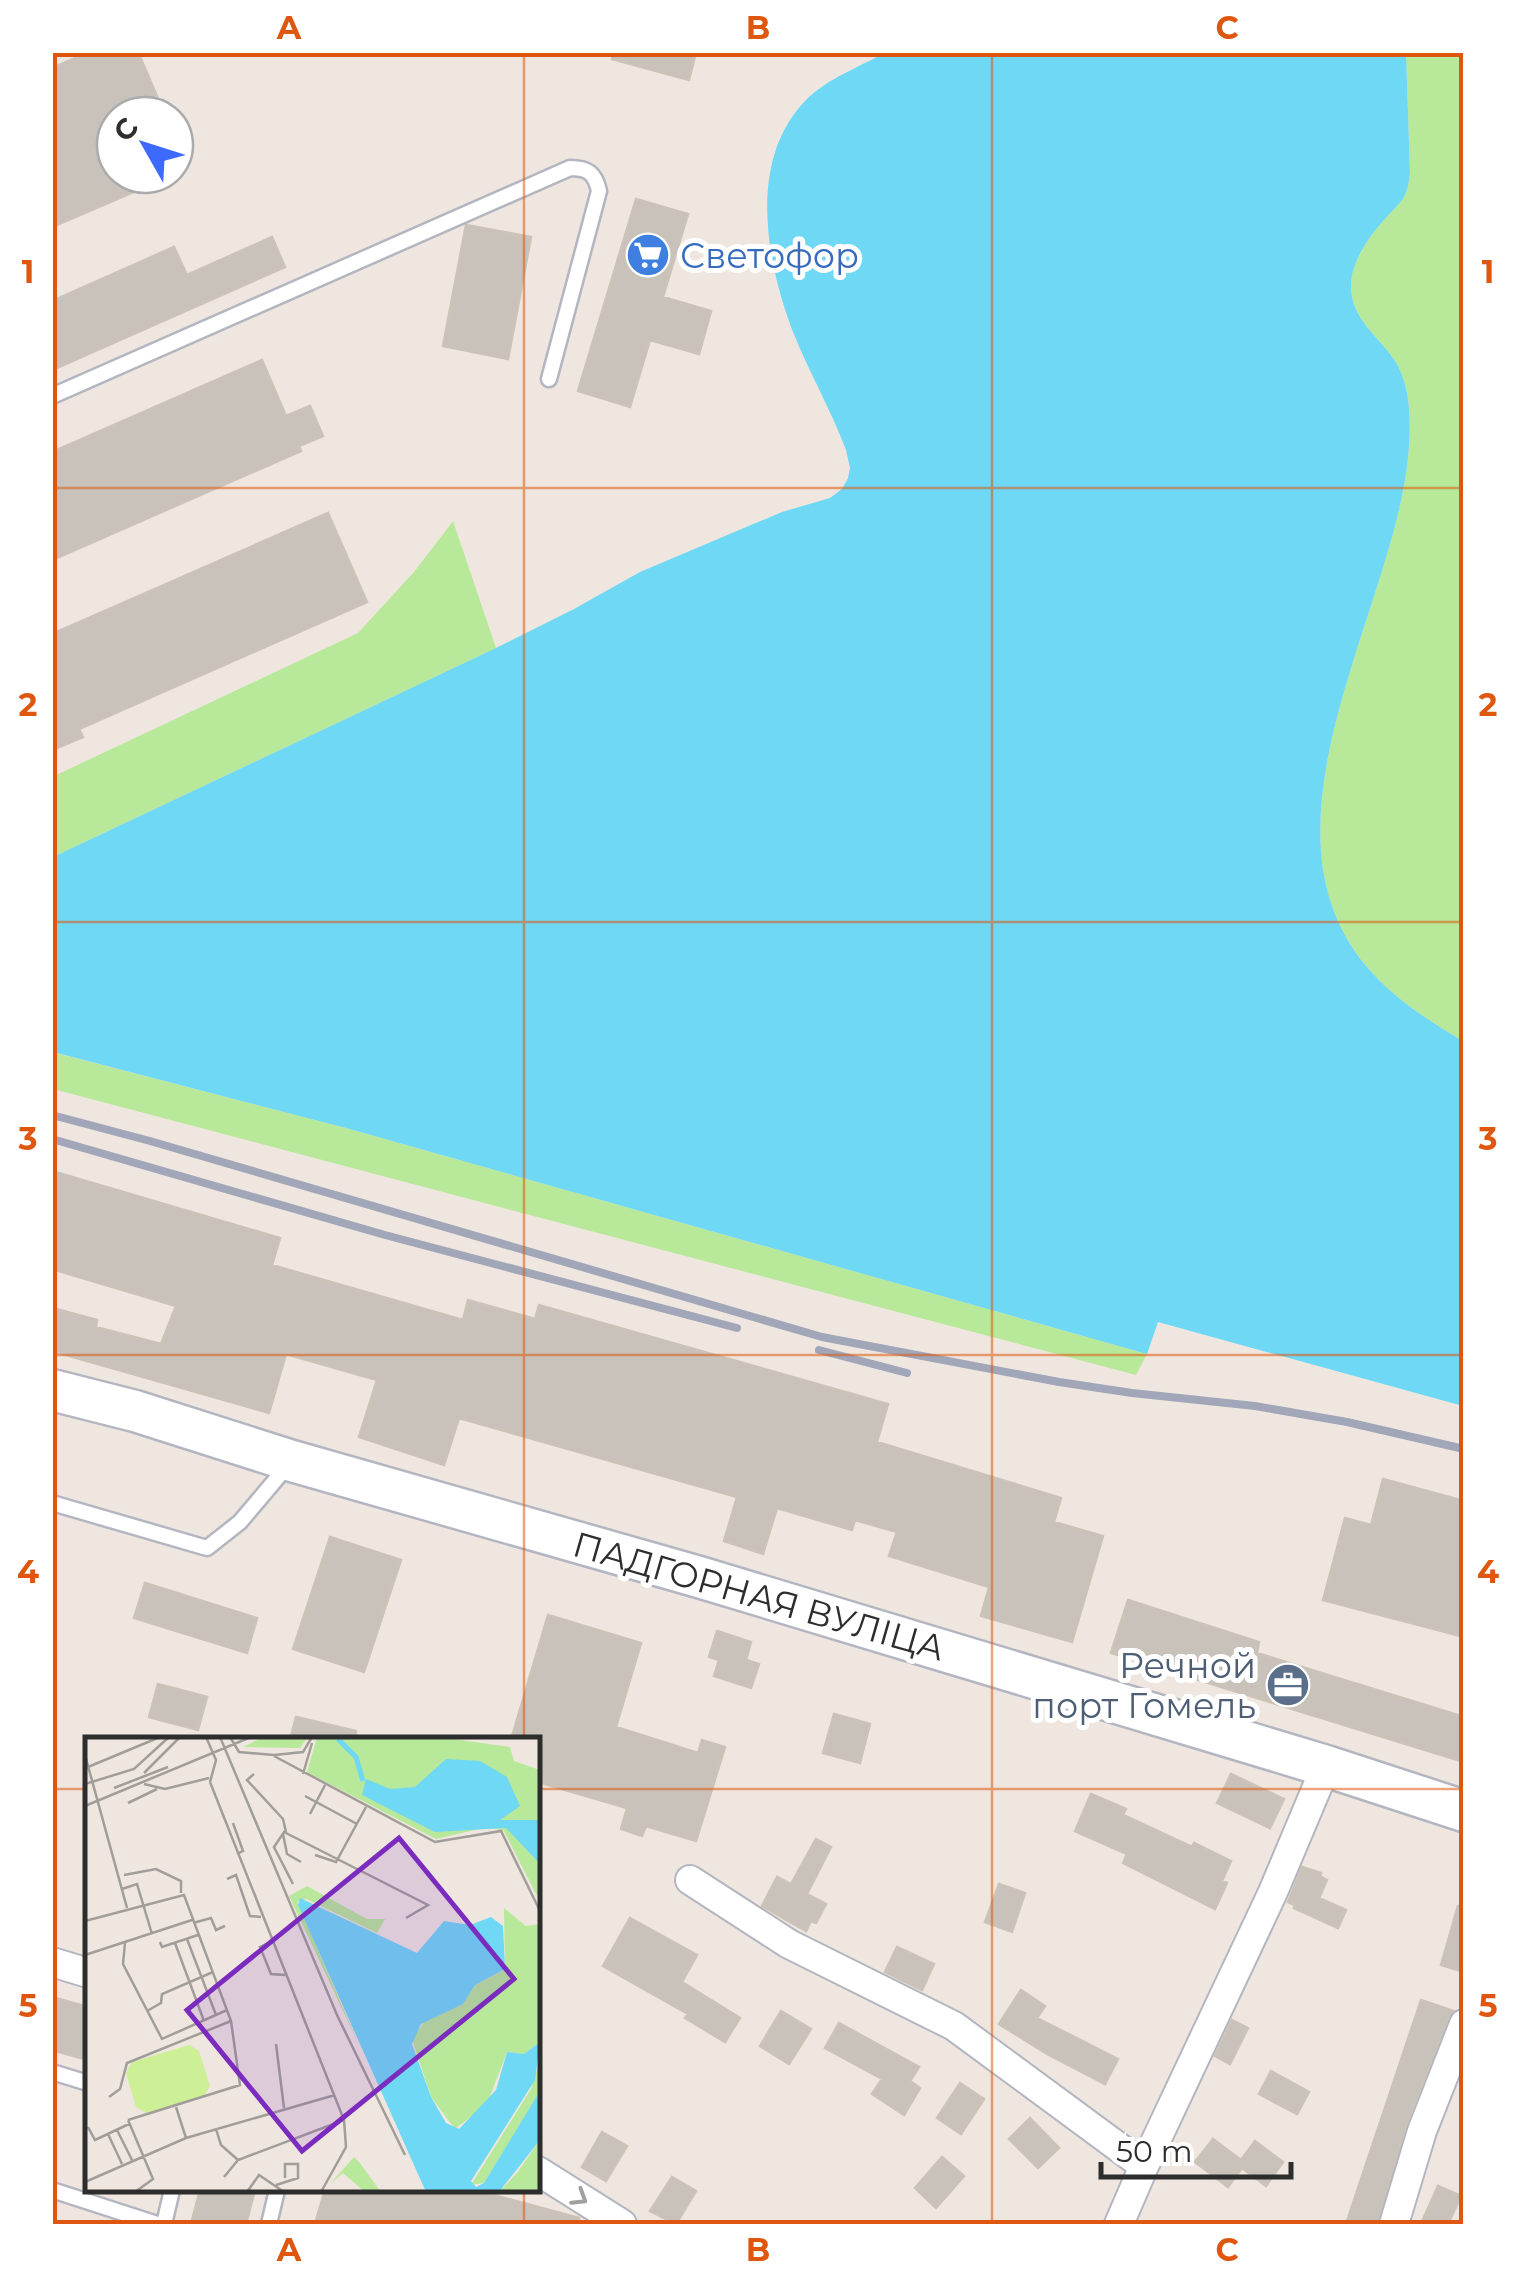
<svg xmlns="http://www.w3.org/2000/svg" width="1516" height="2277" viewBox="0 0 1516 2277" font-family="Montserrat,sans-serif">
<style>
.green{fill:#b8e899}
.water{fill:#6ed8f5}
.building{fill:#c8c2ba;stroke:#cbc3b8;stroke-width:2.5}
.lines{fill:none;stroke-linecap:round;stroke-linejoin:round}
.lane-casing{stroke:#b3b6c1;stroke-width:19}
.street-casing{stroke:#b3b6c1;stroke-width:32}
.secondary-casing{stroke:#b3b6c1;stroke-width:45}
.lane{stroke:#fff;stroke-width:14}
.street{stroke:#fff;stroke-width:28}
.secondary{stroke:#fff;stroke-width:40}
.rail{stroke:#a1a6b8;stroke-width:8}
.oneway{stroke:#a0a0a0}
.grid{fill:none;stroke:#df570e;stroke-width:2.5;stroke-opacity:0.55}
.labels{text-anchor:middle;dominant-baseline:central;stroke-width:10;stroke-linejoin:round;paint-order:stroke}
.shop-label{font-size:35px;fill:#366cbe;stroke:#fff;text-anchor:start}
.street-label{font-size:35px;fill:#2d2d2d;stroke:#fff}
.service-label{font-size:35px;fill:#4e5e75;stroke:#fff;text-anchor:end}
.inset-river{fill:none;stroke:#6ed8f5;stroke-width:5}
.inset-road{fill:none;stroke:#a19d98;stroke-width:2.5}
.view{fill:#7b2cbf;fill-opacity:0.15;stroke:#7b2cbf;stroke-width:5}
.inset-edge{fill:none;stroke:#2d2d2d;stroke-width:5}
.neatline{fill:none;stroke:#df570e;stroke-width:4}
.grid-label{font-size:32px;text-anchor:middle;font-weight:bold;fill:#df570e}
</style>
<rect width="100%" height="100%" fill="#efe7df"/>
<path class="green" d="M1406,53h57v988c-34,-20 -70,-43 -96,-74 -119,-141 25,-353 41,-509 3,-31 4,-71 -13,-97 -17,-26 -45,-42 -44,-77 1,-24 19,-49 35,-66 7,-8 14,-14 19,-23 3,-7 4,-15 5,-22z
M453,521l43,127 -443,209 -1,-80 306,-144 56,-61z
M52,1052l294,76 801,226 -11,21 -1083,-286z"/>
<path class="water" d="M884,53h522l4,120c-1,8 -2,15 -5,22 -5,9 -12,15 -19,23 -16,17 -34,42 -35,66 -1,35 27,51 44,77 17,26 16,66 13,97 -16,156 -160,368 -41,509 26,31 62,54 96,74v365l-305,-84 -11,32 -801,-226 -293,-76v-195l443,-209 78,-39 66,-37 142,-60 48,-14 12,-9 6,-11 2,-10 -4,-18c-15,-40 -37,-78 -53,-118 -27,-71 -46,-172 13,-232 22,-22 52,-32 78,-47z"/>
<path class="building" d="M89,52h49l27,63h-50v60h58l-121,52v-159z
M613,52h83l-7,28 -77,-21z
M636,199l52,15 -25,83 48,14 -12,43 -49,-14 -20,67 -52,-16z
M466,225l65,12 -23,122 -65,-13z
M272,237l13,30 -233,103v-69l122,-54 13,28z
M262,360l24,56 24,-10 13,30 -24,10 2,5 -249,109v-108z
M328,513l39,89 -288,127 4,8 -31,13v-116z
M52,1171l228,67 -8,27 191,55 5,-20 67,19 4,-14 349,99 -11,38 184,56 -7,24 49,14 -31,106 -91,-26 8,-29 -100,-31 8,-24 -42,-12 -3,10 -75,-22 -14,46 -39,-13 13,-44 -278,-79 -15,47 -85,-28 18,-57 -91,-26 -17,59 -217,-62v-43l45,12 -1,7 65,17 15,-38 -124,-37z
M1383,1479l81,22v136l-141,-37 22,-82 26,7z
M330,1537l71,23 -37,112 -71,-23z
M145,1583l112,35 -10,35 -113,-35z
M1128,1600l131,42 -2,11 207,64v45l-353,-109z
M548,1615l93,28 -25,84 82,26 4,-13 23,7 -29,94 -50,-15 -4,10 -21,-7 6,-21 -89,-26v-42h-27z
M717,1631l34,11 -5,18 13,4 -8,24 -37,-12 5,-16 -10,-3z
M158,1684l49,13 -9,33 -49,-13z
M834,1714l36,10 -10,39 -37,-10z
M296,1717l60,14 -1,9h-65z
M1231,1774l53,25 -14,29 -53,-25z
M1091,1794l35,15 -3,6 69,32 2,-4 37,18 -9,20 5,2 -12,26 -92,-46 4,-9 -52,-23z
M816,1839l15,8 -24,47 19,10 -10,19 -5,-2 -5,10 -44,-25 15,-29 14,7z
M1302,1867l19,6 -1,3 7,4 -8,18 27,12 -8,18 -44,-20 1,-3 -7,-3z
M999,1884l26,9 -13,39 -27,-10z
M1458,1906l6,1v65l-23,-7z
M630,1918l67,37 -15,27 58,36 -15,24 -40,-24 3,-4 -85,-48z
M897,1947l37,17 -12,26 -37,-18z
M1021,1990l24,16 -8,12 81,41 -13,25 -58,-30 -48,-30z
M52,1997l36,10v53l-36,-10z
M1421,2000l32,11 -5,7 -42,107 -29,99h-31z
M781,2011l30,18 -22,35 -29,-18z
M1232,2020l16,8 -18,36 -15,-8z
M839,2023l80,44 -9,14 10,7 -16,27 -32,-21 10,-15 -57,-31z
M1271,2071l38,21 -12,22 -38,-20z
M960,2083l24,16 -23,35 -24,-16z
M1030,2118l29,30 -21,20 -29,-29z
M602,2132l25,14 -21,35 -24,-14z
M1213,2139l28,21 14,-19 28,21 -17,24 -24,-18 -14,19 -33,-25z
M942,2157l22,19 -28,32 -21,-20z
M672,2177l24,14 -20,33 -26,-13z
M1438,2186l23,10 -13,28h-27z
M200,2190h55l-9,34h-55z
M325,2190h162l-1,3 93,25v6h-264z"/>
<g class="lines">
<g class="lane-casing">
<path id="lane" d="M52,396l518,-228c18,0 25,5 29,23l-50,188
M52,1503l155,45 33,-26 49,-58
M52,2072l36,11
M52,2190l105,34
M164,2224l8,-34
M269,2224l8,-34"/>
</g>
<g class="street-casing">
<path id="street" d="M690,1880l99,64 165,82 190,140
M52,1962l36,11
M538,2171l84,53
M1119,2224l25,-58 129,-274 53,-126
M1394,2224l28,-93 42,-107"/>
</g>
<g class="secondary-casing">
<path id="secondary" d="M52,1390l83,21 157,50 407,116 627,189 138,45"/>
</g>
<use href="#lane" class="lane"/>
<use href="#street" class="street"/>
<use href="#secondary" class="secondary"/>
<path class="rail" d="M52,1115l98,26 672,196 237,45 73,11 123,13 92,16 117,27
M52,1139l333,96 352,93
M819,1350l88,23"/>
</g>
<defs><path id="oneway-chevron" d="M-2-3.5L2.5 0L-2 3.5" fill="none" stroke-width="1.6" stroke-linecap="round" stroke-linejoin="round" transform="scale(2.5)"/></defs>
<use class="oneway" href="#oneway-chevron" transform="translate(580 2198) rotate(32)"/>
<path class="grid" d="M524,52v1688M992,52v2172M52,488h1412M52,922h1412M52,1355h1412M52,1789h36M538,1789h926M524,2190v34"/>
<defs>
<g id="supermarket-disc" transform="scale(2.25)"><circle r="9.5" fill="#3f7fe0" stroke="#fff"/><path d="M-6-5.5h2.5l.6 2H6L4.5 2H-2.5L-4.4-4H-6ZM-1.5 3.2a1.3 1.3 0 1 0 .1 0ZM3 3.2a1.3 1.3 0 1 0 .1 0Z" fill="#fff"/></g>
<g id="office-disc" transform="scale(2.25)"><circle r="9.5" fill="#5c6f8a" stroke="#fff"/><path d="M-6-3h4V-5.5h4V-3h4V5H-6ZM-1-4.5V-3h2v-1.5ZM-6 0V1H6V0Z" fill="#fff"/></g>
</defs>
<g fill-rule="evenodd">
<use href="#supermarket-disc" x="648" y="255"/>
<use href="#office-disc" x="1288" y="1685"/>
</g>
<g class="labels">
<g class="shop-label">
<text x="680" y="255">Светофор</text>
</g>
<g class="street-label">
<text transform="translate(759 1596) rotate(16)">ПАДГОРНАЯ ВУЛІЦА</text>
</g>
<g class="service-label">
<text x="1256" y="1665">Речной<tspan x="1256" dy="40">порт Гомель</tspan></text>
</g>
</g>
<g transform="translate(85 1737)">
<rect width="455" height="455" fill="#efe7df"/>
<path d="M179,0h44l-8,11 -57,-1zM232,0h122l71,10 4,14 26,9v132l-36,-71 -16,-4 -52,12 -129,-67zM222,149l60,33h18l-8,14 -71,-34 -9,3 63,145 -71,-151zM419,171l22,18 14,-2v118l-16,12 -17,-2 -20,52 -32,25 -24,-32 -19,-58 13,-18 38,-17 12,-19 30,-16zM455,323l-2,35 -54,88 -13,2 60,-96zM455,403v52h-41l18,-19zM269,420l5,5 22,30h-16l-22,-19 -13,11z" fill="#b8e899"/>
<path d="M104,308l10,6 11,35 -6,10 -58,17 -10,-6 -10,-34 6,-11z" fill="#cdef95"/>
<path d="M361,22l34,2 27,16 13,29 -20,14h40v44l-34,-36 -71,4 -73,-37 4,-16 24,10 25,-2zM215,161l117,55 27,-32 26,4 21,-8 12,9 2,43 -30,16 -12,19 -42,20 -9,20 19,53 15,26 13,6 37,-39 11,-38 17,2 16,-12 -5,38 -64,101 5,6 8,-4 56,-92v49l-41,52h-73l-128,-287z" fill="#6ed8f5"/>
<path class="inset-river" d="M253,2l18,18 7,24"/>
<path class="inset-road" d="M121,0l10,23 -6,22M135,0l117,278 68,140M145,0l9,15 35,3 29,-3 9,-15M0,18l42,153M189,19l161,86 66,-11 39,80M3,30l72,-30M59,36l36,-36M169,37l-7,6 36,39 3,13M218,37l9,-31M125,45l134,338 2,27 -25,45M0,47l49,-15 35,-32M59,47l21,5 44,-11M29,51l54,-21M220,59l52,28M43,66l29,-14M0,69l166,-69M225,77l15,-29M148,86l10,28 -6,3M198,97l4,20 14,8M230,118l21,7 30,-55M39,138l32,-6 25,12v12M142,142l9,-4 14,41 11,1M208,147l-19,-37 10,-15 144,73 -22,13M37,152l15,-5 15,50M0,184l99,-26 47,126 9,64 -112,35M108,186l18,-5 5,12 9,-4M102,202l29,76M75,205l2,5 36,-12M186,205l-11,5 11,27 14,1M40,206l-2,21 39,75 65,-29M90,206l29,78M0,218l107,-35M62,274l14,-8 1,-9 51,-22M191,307l8,64M24,360l11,-8 7,-26 104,-42M91,370l10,31M43,383l25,59 -18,13M3,390l7,13 34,-16M131,392l5,16 17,15M32,393l15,30M23,397l14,30M139,440l14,-17 106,-40M0,445l101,-44 149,-43M191,448l22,-7v-14h-13v14M162,455l12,-17 25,17"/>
<path class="view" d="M314,101l115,141 -212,172 -115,-141z"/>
<rect width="455" height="455" class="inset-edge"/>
</g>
<rect width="1516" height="2277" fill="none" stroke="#ffffff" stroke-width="110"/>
<g transform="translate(145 145) rotate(309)"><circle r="48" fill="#ffffff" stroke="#ababab" stroke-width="2.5"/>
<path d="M0-8L18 38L0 25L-18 38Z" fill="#3c6aff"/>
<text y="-15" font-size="28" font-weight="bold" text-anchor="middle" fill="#2d2d2d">С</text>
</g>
<path d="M1101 2162v15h190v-15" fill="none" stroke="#2d2d2d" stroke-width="5"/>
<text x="1116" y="2162" font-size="30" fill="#2d2d2d" stroke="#ffffff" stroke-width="8" paint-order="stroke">50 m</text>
<rect x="55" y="55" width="1406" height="2167" class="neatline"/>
<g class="grid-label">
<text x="289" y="39">A</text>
<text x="758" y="39">B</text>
<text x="1227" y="39">C</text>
<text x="28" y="283">1</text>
<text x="1488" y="283">1</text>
<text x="28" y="716">2</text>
<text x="1488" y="716">2</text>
<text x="28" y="1150">3</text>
<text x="1488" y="1150">3</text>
<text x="28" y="1583">4</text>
<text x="1488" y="1583">4</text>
<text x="28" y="2017">5</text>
<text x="1488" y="2017">5</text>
<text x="289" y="2261">A</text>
<text x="758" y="2261">B</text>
<text x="1227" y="2261">C</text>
</g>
</svg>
